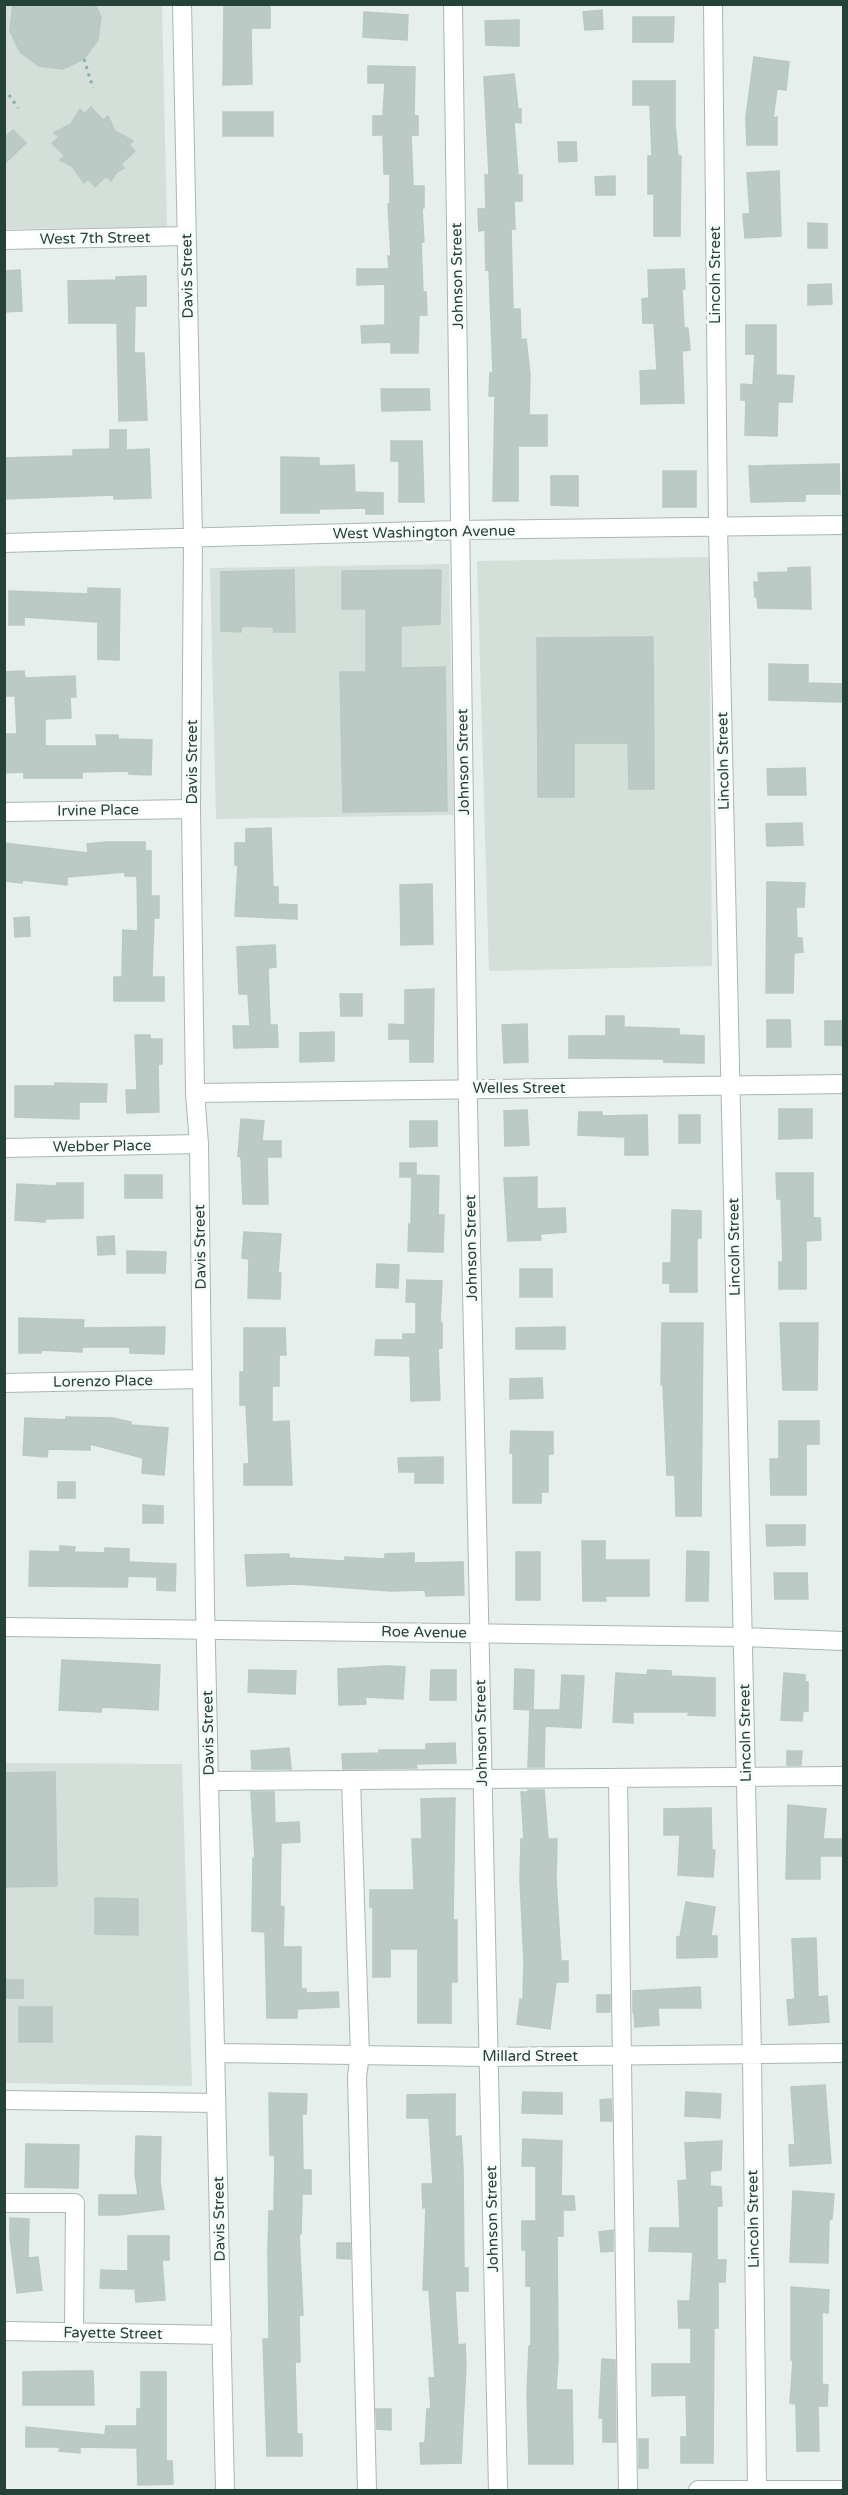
<svg xmlns="http://www.w3.org/2000/svg" width="848" height="2495" viewBox="0 0 848 2495" font-family="'Varela Round',sans-serif">
<style>
.built{fill:#d4dfda}
.building{fill:#bbcac4;stroke:#b8c9c2;stroke-width:1.5}
.lines{fill:none;stroke-linecap:round;stroke-linejoin:round}
.minor-casing{stroke:#a8b8b2;stroke-width:20}
.path{stroke:#86b3a5;stroke-width:3;stroke-dasharray:3 4.5;stroke-linecap:butt}
.minor{stroke:#fff;stroke-width:18}
.labels{text-anchor:middle;dominant-baseline:central;stroke-width:6;stroke-linejoin:round;paint-order:stroke}
.street-label{font-size:15px;fill:#24423a;stroke:#f7fbf9}
</style>
<rect width="100%" height="100%" fill="#e6efeb"/>
<path class="built" d="M4,5h158l5,222 -162,2z
M709,557l3,409 -223,5 -12,-410z
M449,564l5,251 -238,4 -6,-251z
M5,1763l177,1 10,322 -187,-3z"/>
<path class="building" d="M13,4h82l6,13 -3,23 -14,19 -21,10 -24,-3 -19,-14 -10,-21z
M224,4h46v24h-19l1,56 -29,1z
M602,10l1,19 -18,1 -2,-18z
M364,12l44,3 -1,25 -44,-3z
M633,17h41l-1,25h-40z
M519,20v26l-33,-1 -1,-24z
M754,57l35,5 -3,28 -9,-1 -4,29 4,-1v28h-30l-1,-28z
M368,66l47,1 -1,49h4v19h-7l2,51h11v22h-2l2,34h-3l2,50h3l1,23h-8l-1,38h-27v-11l-29,1 -1,-17 24,-1v-41l-28,1v-16h32l-1,-13h3l-3,-52h2v-30h-6l-1,-39h-10v-19h10l2,-33h-17z
M514,74l4,35h3v14l-7,-1 4,53h4v26h-8l1,28h-4l2,80h7l1,31 5,-1 4,35 -1,41h18v31h-29v55h-25l2,-105h-6l1,-23h3l-4,-104 -3,1 -1,-40 -6,1 -1,-22h8l-1,-34h4l-5,-98z
M633,81h42v43l3,32h3l-1,80h-26v-42h-6v-38h4l-2,-51h-17z
M91,107l12,13 5,-4 7,15 18,10 -4,4 6,6 -14,13 3,4 -7,4 -6,9 -5,-5 -11,11 -7,-8 -4,4 -12,-17 -12,-6 5,-4 -13,-13 7,-6 -5,-4 17,-9 9,-15 4,5z
M223,112h50v24h-50z
M13,130l13,13 -22,21v-26z
M558,142h18l1,19 -18,1z
M779,171l2,65 -36,2 -2,-24h7l-3,-41z
M615,176v19h-19l-1,-18z
M808,223l19,1v24h-19z
M684,269l1,20h-3l2,39h4l2,22 -8,1 2,52 -43,1 -1,-33 17,-1 -3,-47h-11l-1,-24 7,-1 -1,-28z
M20,270l2,41 -18,1v-41z
M146,276v30h-11l-1,47h10l3,67 -28,1 -2,-98h-48l-1,-42 48,-1v-3z
M831,284l1,20 -24,1v-20z
M746,325h30v50l18,1 -2,26h-14l-1,34 -32,-1 1,-35h-5v-16l12,1 2,-31h-9z
M381,389h48l1,21 -48,1z
M110,430h16v20l23,-1 2,49 -37,1v-4l-110,4v-41l69,-2v-6l37,-1z
M391,441h31l2,61h-25v-41h-8z
M281,457l38,1v8l35,-1 1,27 28,1v21h-17v-6l-47,1v4h-38z
M839,464l1,30h-35v7l-54,1 -2,-36z
M663,471h33v36h-33z
M551,476h27v30l-27,-1z
M810,567l1,42 -53,-1 -1,-11h-2l-1,-15h5l-1,-9 30,-1v-4z
M294,570l1,62h-21l-1,-5 -31,-1 -1,6 -20,-1v-59z
M441,570l-1,54 -39,2v42l44,-1 2,144 -104,1 -3,-140h26v-63h-24v-38z
M88,588l32,1 -1,71 -21,-1v-37l-74,-5v8h-15v-34l79,3z
M653,637l1,152h-25l-1,-46h-54v54h-36l-1,-159z
M769,664l39,1v18l35,1v18l-74,-2z
M24,671l1,7 50,-2 1,21h-6l1,21 -26,1v27h52l-1,-11h22v4l34,1 -1,35 -22,-1v-3l-47,1v6h-58v-6l-20,1v-39h13l-2,-38h-10v-24z
M805,768l1,27h-38l-1,-26z
M802,823l1,22 -36,1 -1,-22z
M271,828l2,59h5v17l19,1v14l-62,-3 3,-51h-3v-22h11v-14z
M107,842h38v9h6v45h8v22h-5l-2,59h12v24h-50v-24h8l1,-47 15,1 -1,-55h-12v-4l-58,5v8l-45,-5v3l-18,-2v-38l84,10 -1,-9z
M767,882l38,1 -1,24h-8l1,31h5l1,14 -9,1 -1,40h-27z
M432,884l1,60 -32,1 -1,-60z
M29,917l1,19 -15,1 -1,-19z
M275,945l1,22 -8,1 2,57h7l1,22 -44,1 -1,-22h17l-2,-32h-9l-2,-47z
M434,989l-1,73h-23v-23h-21v-15l16,1v-35z
M340,994h22v22h-21z
M606,1016h18v11l55,2v6l25,1v27l-40,-1v-3l-95,-1v-22h37z
M767,1020h23l1,27h-24z
M825,1021h18v24h-18z
M527,1024l1,38 -24,1 -2,-38z
M334,1032v29l-34,1v-29z
M135,1035h15v4h12v25h-4l1,48 -32,1 -1,-23h11z
M55,1083l52,1 -1,18h-27v17l-64,-2v-31h40z
M779,1109h33v29l-33,1z
M527,1110l2,35 -24,1 -1,-35z
M579,1112h23v4l45,-1 1,40h-23v-18l-47,-2z
M679,1115h21v28h-21z
M241,1119l23,2 -2,20h19v16h-14l1,47h-25l-2,-47 -3,-1z
M410,1121h27v25l-27,1z
M400,1163h16v12l23,1 -1,39h6l-1,37 -35,-1 1,-27h2l1,-47h-12z
M776,1173h37v45h7l1,22 -15,1v48h-27v-27h4l-2,-63h-4z
M125,1175h37v23h-37z
M537,1177v32l28,-1 1,24 -26,2 1,6 -33,1 -4,-63z
M57,1183h26v35l-38,1v3l-30,-2 2,-36 40,2z
M672,1210l29,1v27h-4v54h-27v-9h-7v-20h8z
M244,1232l37,2 -3,39h3l-1,26 -32,-1 1,-39 -7,-1z
M114,1236l1,18 -17,1 -1,-18z
M127,1251l39,1 -1,21h-38z
M377,1264l22,1 -1,23 -22,-1z
M520,1269h32v28h-32z
M407,1280l35,1 -2,42h2v25h-4l2,52 -29,1 -1,-45 -35,-1 1,-15h27v-6h13v-32h-10z
M19,1318l65,2 -1,8 82,-1 -1,27 -34,-1v-6h-48v5l-41,-2v3h-22z
M662,1323h41l-2,193h-25l-1,-41h-8l-4,-90h-2z
M780,1323h38l-1,67h-34z
M565,1327v22h-49v-21z
M244,1328h41l1,27h-7v31h-7v36l17,-1 3,64h-48v-21h5l-3,-59h-6v-33h4z
M542,1378l1,20 -33,1v-20z
M66,1417l47,1 18,4v3l37,3 -4,47 -22,-2 1,-15 -53,-14v6l-42,-1 -1,8 -24,-2 2,-37 41,2z
M779,1421h40v23h-13v51h-35l-1,-36h9z
M511,1431l42,1v22h-5v38h-7v11h-28v-50h-3z
M443,1457v26h-28v-11h-16l-1,-14z
M58,1482h17v16h-17z
M143,1505l20,1v17h-20z
M766,1525h39v20l-38,1z
M582,1541h23v19h44v36h-44l1,5h-23z
M60,1546l15,1 -1,5 31,1v-5l24,1v13l47,2 -1,27 -18,-1v-13l-29,-1 -1,11 -98,-1 1,-35 30,1z
M687,1551l22,1 -1,49h-22z
M516,1552h24v48h-24z
M414,1553v10l49,-1 1,33 -38,1 -1,-6 -34,1 -95,-7 -49,2 -2,-31 44,-1v4l56,3v-4l40,2v-5z
M774,1573h33l1,26h-33z
M62,1660l98,5 -2,45 -56,-3 -1,5 -42,-2z
M386,1666l19,1 -2,32 -38,-2 1,7 -27,1 -1,-36z
M515,1669l19,1 -1,40 -19,-1z
M249,1670l47,1 -1,23 -47,-2z
M431,1670h25v30h-26z
M648,1670l23,1v5l44,2v38l-27,-1 1,-3h-56v11l-20,-1 3,-49 31,2z
M784,1673l21,2v7h3v29h-5l-1,10 -21,-1z
M562,1675l22,1 -3,52 -36,-2 -1,41h-16l2,-57h30z
M455,1743l1,20 -40,1 1,4 -74,1 -1,-15 37,-1v-3h47v-6z
M289,1748l2,21h-39l-1,-18z
M787,1751h15l-1,14h-14z
M55,1772l2,114 -53,1v-114z
M528,1790h16l4,49h9l-1,40 5,82h7v21h-12l-6,47 -33,-5 3,-25 3,1 1,-39 -4,-81 1,-41h3l-3,-47h7z
M251,1792h23l1,31 24,-1 1,20 -19,1 -1,63 4,1 -1,40h18v42h5v4l32,-1 1,15 -42,2v9h-30l-2,-86 -13,-1 1,-73h2z
M455,1798l-2,122h4v62h-6v41h-33v-74h-28v28h-17v-70h-3v-17h44l-2,-51h10l-1,-40z
M788,1805l38,4 -3,30h20v17h-23v23h-34z
M711,1808l1,42h3l-2,27 -35,-2 2,-40h-16v-26z
M95,1898l43,1v36l-43,-1z
M686,1902l29,5 -4,29h6v21l-40,1v-21h3z
M816,1938l2,59 9,-1 2,26 -40,3 -2,-25 8,-1 -3,-60z
M4,1980h19v18h-19z
M700,1987l1,21h-43l1,17 -24,2 -1,-15h-1v-21z
M597,1995h13v17h-13z
M19,2007h33v35h-33z
M825,2085l6,78 -41,3 -1,-21h6l-4,-58z
M523,2092l39,1v21l-40,-1z
M686,2092l35,2 -1,24 -35,-2z
M269,2093l38,1 -1,20h-4l1,56h8v24h-9l-1,40h-2l4,81h-4l1,47h-5l2,72h5v22h-35l-4,-117h6l-1,-87 1,-41h5l1,-56h-5z
M455,2094v43l6,-1 2,32 1,100h4v23h-13l3,54 7,-1 1,22 -5,97 -40,1 -1,-21h5l2,-34h4l-2,-31h6l-6,-88h-6l3,-82h-3l-1,-24h11l-4,-66h-22v-23z
M611,2099l1,22h-11l-1,-21z
M136,2136l25,1 -1,45 4,27 -45,6h-20v-20h39l-3,-21z
M523,2139l39,2 -1,55h13l1,14h-12v26h-6l1,123 -2,31h16l1,74h-44l-2,-70 2,-48h2v-60h-5v-36h-4v-29h14v-55h-14z
M722,2141l-1,29 -11,1v15l11,1 1,19h-5v54h9l-1,22h-7v46h-4l-1,135h-32v-26h6l-1,-42 -34,1v-32h39v-36h-12l-1,-27h12l3,-49 -44,-1 1,-23h30l-2,-47 9,-1 -2,-37z
M26,2144l53,1 -1,43 -53,-1z
M793,2191l41,3 -2,25 -3,-1 -1,45 -38,-1z
M10,2218l19,1 -1,39 10,-1 4,33 -25,3 -7,-56z
M613,2230v21l-12,1 -2,-20z
M128,2236h41v24h-7l3,40 -29,2 -1,-13 -35,-1 1,-18 27,1z
M337,2243h13v16l-13,-1z
M791,2287l38,3 -1,23 -6,-1v72l6,1 -1,21h-9l1,45h-22l-1,-47 -6,-1 3,-43h-2z
M602,2359l13,1 1,82h-13v-24h-4z
M70,2371h23l1,34h-71v-33z
M141,2372h25v89h6l1,23 -35,1 -1,-37 -57,-1v6l-21,-2 1,-4h-34v-20l79,8 1,-9h31v-17h4z
M376,2409h15v21l-14,-1z
M639,2439h9v29h-9z"/>
<g class="lines">
<g class="minor-casing">
<path id="minor" d="M182,4l11,535 -2,270 4,284 4,51 6,461 20,885
M453,4l15,1101 30,1385
M713,4l5,523 34,1527 5,436
M4,240l182,-4
M4,543l456,-13 384,-5
M4,812l187,-3
M195,1093l649,-9
M4,1148l195,-4
M4,1383l197,-4
M4,1627l739,10 101,4
M618,1778l10,712
M351,1780l9,275 -3,21 10,414
M209,1781l635,-5
M216,2053l273,4 355,-4
M4,2100l212,3
M4,2203h71l-1,129
M4,2331l218,4
M698,2490h146"/>
</g>
<path class="path" d="M84,59l9,29
M9,95l9,13"/>
<use href="#minor" class="minor"/>
</g>
<g class="labels">
<g class="street-label">
<text transform="translate(95 238) rotate(-1)">West 7th Street</text>
<text transform="translate(715 275) rotate(-90)">Lincoln Street</text>
<text transform="translate(187 276) rotate(-91)">Davis Street</text>
<text transform="translate(457 276) rotate(-91)">Johnson Street</text>
<text transform="translate(424 532) rotate(-1)">West Washington Avenue</text>
<text transform="translate(723 761) rotate(-91)">Lincoln Street</text>
<text transform="translate(192 762) rotate(-90)">Davis Street</text>
<text transform="translate(463 762) rotate(-91)">Johnson Street</text>
<text transform="translate(98 810) rotate(-1)">Irvine Place</text>
<text x="519" y="1088">Welles Street</text>
<text transform="translate(102 1146) rotate(-1)">Webber Place</text>
<text transform="translate(200 1247) rotate(-91)">Davis Street</text>
<text transform="translate(734 1247) rotate(-91)">Lincoln Street</text>
<text transform="translate(471 1248) rotate(-91)">Johnson Street</text>
<text transform="translate(103 1381) rotate(-1)">Lorenzo Place</text>
<text transform="translate(424 1632) rotate(1)">Roe Avenue</text>
<text transform="translate(208 1733) rotate(-91)">Davis Street</text>
<text transform="translate(481 1733) rotate(-91)">Johnson Street</text>
<text transform="translate(745 1733) rotate(-91)">Lincoln Street</text>
<text x="530" y="2056">Millard Street</text>
<text transform="translate(219 2219) rotate(-91)">Davis Street</text>
<text transform="translate(492 2219) rotate(-91)">Johnson Street</text>
<text transform="translate(753 2219) rotate(-91)">Lincoln Street</text>
<text transform="translate(113 2333) rotate(1)">Fayette Street</text>
</g>
</g>
<rect width="848" height="2495" fill="none" stroke="#24423a" stroke-width="12"/>
</svg>
